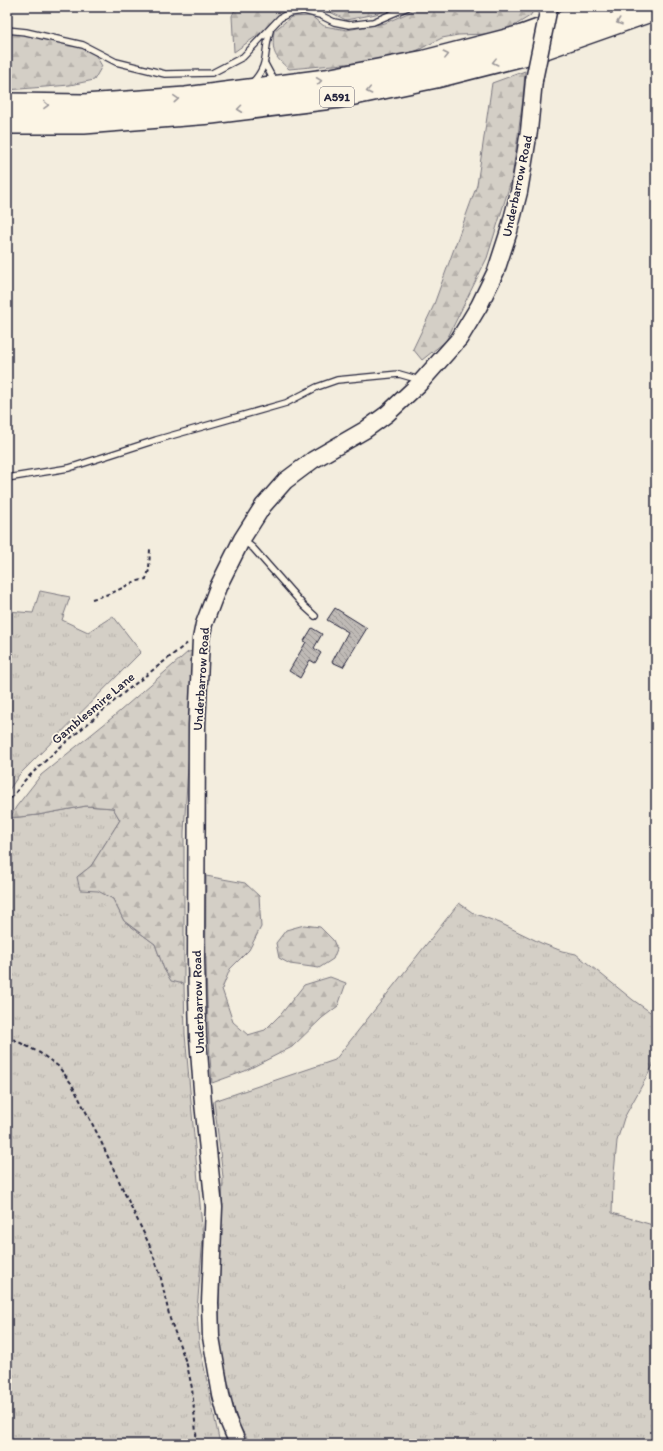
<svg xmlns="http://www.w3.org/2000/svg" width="663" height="1451" viewBox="0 0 663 1451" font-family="Itim,sans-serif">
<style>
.grass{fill:url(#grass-tufts);stroke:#7b7880}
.forest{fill:url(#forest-firs);stroke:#7b7880}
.building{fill:url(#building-back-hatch);stroke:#22223b}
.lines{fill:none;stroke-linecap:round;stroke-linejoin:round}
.lane-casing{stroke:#22223b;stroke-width:8}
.secondary-casing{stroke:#22223b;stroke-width:19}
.highway-casing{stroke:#22223b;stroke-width:24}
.path{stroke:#22223b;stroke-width:2;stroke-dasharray:4 3;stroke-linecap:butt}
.lane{stroke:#fcf5e5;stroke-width:5.5}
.secondary{stroke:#fcf5e5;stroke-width:16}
.highway{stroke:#fcf5e5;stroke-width:21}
.secondary-bridge-casing{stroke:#22223b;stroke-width:19;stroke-linecap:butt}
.secondary-bridge{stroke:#fcf5e5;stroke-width:16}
.oneway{stroke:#9a9698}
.labels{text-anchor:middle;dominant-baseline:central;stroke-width:3.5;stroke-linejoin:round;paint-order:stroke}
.shield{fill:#fcf5e5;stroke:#63616e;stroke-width:1}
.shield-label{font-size:12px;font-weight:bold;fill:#22223b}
.street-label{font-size:13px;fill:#22223b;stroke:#fcf5e5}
</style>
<defs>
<pattern id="grass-tufts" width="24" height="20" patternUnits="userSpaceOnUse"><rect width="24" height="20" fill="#d4cfc6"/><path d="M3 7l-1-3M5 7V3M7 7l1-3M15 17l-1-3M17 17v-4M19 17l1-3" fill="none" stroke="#b6b1ab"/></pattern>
<pattern id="forest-firs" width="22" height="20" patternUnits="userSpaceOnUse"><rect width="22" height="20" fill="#d4cfc6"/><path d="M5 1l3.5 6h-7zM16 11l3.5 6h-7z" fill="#b6b1ab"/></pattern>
<pattern id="building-back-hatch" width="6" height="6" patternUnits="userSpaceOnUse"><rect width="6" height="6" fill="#bfbab6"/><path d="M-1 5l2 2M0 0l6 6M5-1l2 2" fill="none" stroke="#9b9795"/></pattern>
</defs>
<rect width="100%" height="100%" fill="#f3edde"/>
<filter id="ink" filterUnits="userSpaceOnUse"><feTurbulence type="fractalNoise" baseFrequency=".025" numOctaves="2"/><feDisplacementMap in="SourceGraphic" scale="8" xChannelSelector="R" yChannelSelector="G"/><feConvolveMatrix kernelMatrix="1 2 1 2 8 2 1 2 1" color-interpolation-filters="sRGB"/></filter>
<g filter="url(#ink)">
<path class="grass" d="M40,591l30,6 -8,23 26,12 25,-16 28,36 -122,123 -12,18v-182l26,2z
M86,806l27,2 7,12 -29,46 -14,11 36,22 11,22 31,23 9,25 7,11 13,4 1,50 18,204 -6,72 2,33 20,96 3,5h-215v-627l3,1 28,-3z
M459,903l14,10 27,10 41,20 21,8 14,3 57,46 23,16v44l-32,58 -7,23 -4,43 -1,29 44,13v218h-405l-12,-18 -6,-22 -12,-55 -2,-21v-28l4,-123 -9,-76 121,-41z"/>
<path class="forest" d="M236,7h66l-13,6 -55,39 -2,-36z
M320,7h73l-17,7 -30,6z
M422,7h114l-6,9 -21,13 -21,5 -30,1 -16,3 -30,15 -23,7 -100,9c-16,-13 -17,-18 -15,-38l17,-14 20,-1 13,10 23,4 38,-7z
M7,33l49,4 37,14 9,15 -8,14 -24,5 -63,5z
M525,71l-2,28 -11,79 -25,80 -41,83 -24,19 -9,-11 20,-42 44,-122 15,-102z
M195,651l-11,181v152l-13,-3 -7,-12 -9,-25 -31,-23 -11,-22 -15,-8 -18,-1 -3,-13 14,-11 29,-46 -7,-12 -27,-2 -48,9 -28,3 6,-11 25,-32 72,-58 75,-65z
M206,876l39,7 14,13 2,31 -12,23 -19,19 -8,20 11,33 15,13 17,-5 17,-17 22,-28 26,-8 16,6 -8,23 -16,12 -30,29 -47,24 -33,12c-6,-69 -7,-138 -6,-207z
M304,925l16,2 13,13 4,9 -4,10 -14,9 -29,-4 -11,-6 -3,-15 10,-13z"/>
<path class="building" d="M335,608l32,20 -24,39 -11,-5 16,-30 -21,-12z
M312,628l10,6 -8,14 7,5 -6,10 -5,-3 -10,18 -11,-7 17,-29 -2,-1z"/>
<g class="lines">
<g class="lane-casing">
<path id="lane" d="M7,30l19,2 57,13 33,17 49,12 47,-1 31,-16 37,-39 9,-5 15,-2 16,4 14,7 15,3 24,-3 35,-15
M265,64l7,13 5,4
M252,83c18,-19 11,-29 18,-52
M7,478l62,-10 87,-28 130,-37 31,-16 20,-7 62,-6 14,4 5,6
M244,541l9,7 51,58 11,10"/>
</g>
<g class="secondary-casing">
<path id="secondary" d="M238,1444l-11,-26 -6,-23 -10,-58 -1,-34 4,-96 -11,-104 -5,-65 -2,-79 1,-234 4,-86 3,-15 14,-37 24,-48 21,-33 22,-25 28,-21 52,-30 22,-16 32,-30 40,-45 20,-33 17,-35 13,-40 10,-39 10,-61 5,-51"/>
</g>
<g class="highway-casing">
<path id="highway" d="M7,104l77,1 102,-7 140,-18 99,-19 97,-25 80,-29
M7,123h77l127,-10 129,-16 96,-20 95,-24 125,-44"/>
</g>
<path class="path" d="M92,599l20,-6 22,-11 12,-3 3,-9 1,-21
M7,804l18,-24 33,-31 68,-58 63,-49
M7,1036l33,17 18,13 13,17 26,50 29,63 23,48 11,30 10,45 17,46 5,23 5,56"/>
<use href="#lane" class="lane"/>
<use href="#secondary" class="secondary"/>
<use href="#highway" class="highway"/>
<g class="secondary-bridge-casing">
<path id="secondary-bridge" d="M534,80l15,-73"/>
</g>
<use href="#secondary-bridge" class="secondary-bridge"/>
</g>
<defs><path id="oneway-chevron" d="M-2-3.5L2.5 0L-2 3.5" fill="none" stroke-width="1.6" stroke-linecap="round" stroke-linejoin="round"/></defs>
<g class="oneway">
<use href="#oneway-chevron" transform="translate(619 22) rotate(161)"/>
<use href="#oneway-chevron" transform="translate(446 55) rotate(-14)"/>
<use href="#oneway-chevron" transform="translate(495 62) rotate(166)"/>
<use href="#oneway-chevron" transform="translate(319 81) rotate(-8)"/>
<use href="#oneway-chevron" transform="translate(369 91) rotate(168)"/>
<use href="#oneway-chevron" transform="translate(176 99) rotate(-4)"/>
<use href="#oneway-chevron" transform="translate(46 105) rotate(1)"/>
<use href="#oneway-chevron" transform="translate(240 109) rotate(173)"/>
</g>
</g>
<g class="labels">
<rect class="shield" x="320" y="87" width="34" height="20" rx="3"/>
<g class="shield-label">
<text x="337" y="97">A591</text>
</g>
<g class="street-label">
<text transform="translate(517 186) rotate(-78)">Underbarrow Road</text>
<text transform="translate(201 679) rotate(-86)">Underbarrow Road</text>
<text transform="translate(93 708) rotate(-40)">Gamblesmire Lane</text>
<text transform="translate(198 1002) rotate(-92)">Underbarrow Road</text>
</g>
</g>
<rect width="663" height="1451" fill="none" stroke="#fcf5e5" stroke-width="24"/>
<rect x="12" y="12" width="639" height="1427" fill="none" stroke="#22223b" stroke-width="1.5" filter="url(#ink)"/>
</svg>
